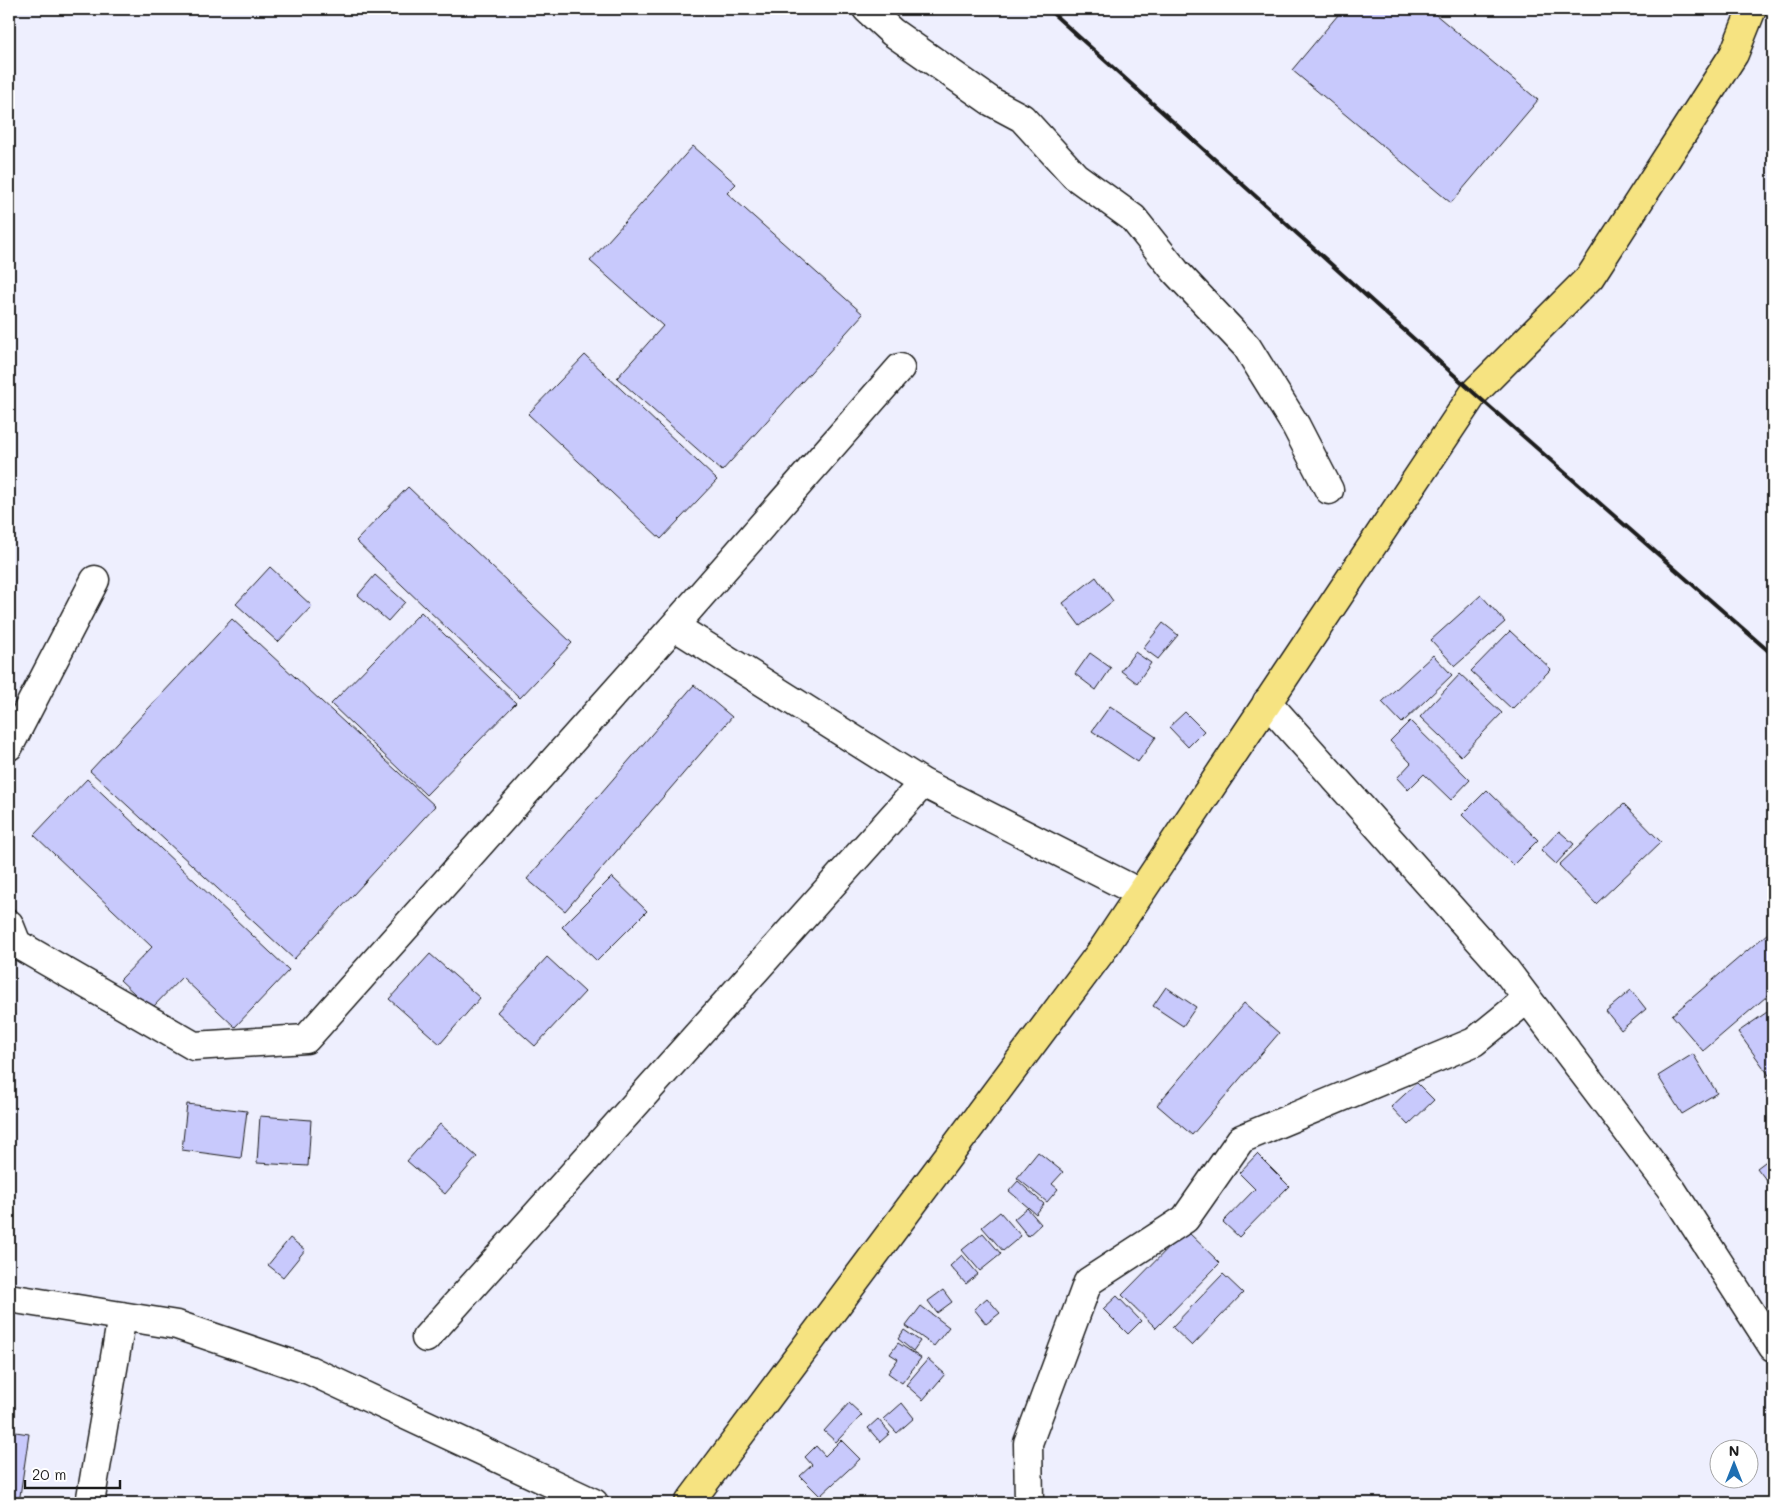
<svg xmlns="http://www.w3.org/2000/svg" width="1782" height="1512" viewBox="0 0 1782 1512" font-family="Mali,sans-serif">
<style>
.building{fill:#c8c9fc;stroke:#1c1c1c}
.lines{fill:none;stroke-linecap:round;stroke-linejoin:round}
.minor-casing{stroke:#1c1c1c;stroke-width:31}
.major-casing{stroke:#1c1c1c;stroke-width:31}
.minor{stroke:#fff;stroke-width:28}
.major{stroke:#f6e381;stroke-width:28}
.rail{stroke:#1c1c1c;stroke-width:4}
</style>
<rect width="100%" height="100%" fill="#eeeffe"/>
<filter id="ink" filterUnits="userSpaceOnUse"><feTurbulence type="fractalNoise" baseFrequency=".02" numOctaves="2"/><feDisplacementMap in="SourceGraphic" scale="10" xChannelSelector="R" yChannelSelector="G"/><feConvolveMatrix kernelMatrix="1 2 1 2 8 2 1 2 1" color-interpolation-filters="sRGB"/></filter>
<g filter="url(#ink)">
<path class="building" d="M1343,9h86l109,91 -87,103 -159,-133z
M693,146l43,38 -9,9 136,121 -141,157 -105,-93 46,-52 -73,-65z
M585,355l132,125 -56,59 -133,-125z
M408,487l164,156 -52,55 -164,-157z
M270,567l42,39 -34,36 -42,-38z
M375,575l30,27 -17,19 -30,-26z
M1096,577l17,24 -33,25 -17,-23z
M1481,595l24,27 -50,44 -24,-26z
M421,612l95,91 -90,92 -95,-91z
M232,619l203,187 -141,153 -204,-188z
M1163,623l15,12 -20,24 -15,-11z
M1510,631l41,38 -39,40 -41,-38z
M1135,652l16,11 -14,20 -16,-12z
M1090,653l21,15 -15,22 -21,-16z
M1433,655l19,20 -50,48 -20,-21z
M1460,674l42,39 -41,43 -41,-39z
M694,685l38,32 -167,194 -38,-32z
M1110,706l46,31 -18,25 -46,-31z
M1185,712l19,19 -16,16 -19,-20z
M1410,721l60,59 -19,20 -27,-26 -16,16 -11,-12 14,-15 -21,-22z
M87,779l202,191 -54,57 -53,-50 -31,32 -31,-29 32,-33 -118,-112z
M1487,790l51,50 -25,25 -51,-50z
M1624,804l37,38 -65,62 -37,-39z
M1559,831l15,13 -18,20 -15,-14z
M612,877l35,34 -50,50 -35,-34z
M1768,933l5,6v52l-70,60 -31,-36z
M430,954l50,44 -40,46 -51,-45z
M547,957l38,35 -50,54 -38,-34z
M1166,987l30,20 -13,19 -30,-20z
M1631,990l15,19 -25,21 -15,-19z
M1244,1003l35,30 -87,102 -35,-30z
M1773,1008v69l-2,1 -33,-46z
M1693,1054l24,39 -35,21 -24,-38z
M1417,1083l17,17 -26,25 -17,-18z
M187,1104l60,7 -6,47 -59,-8z
M260,1116l51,4 -3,46 -51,-3z
M440,1124l37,33 -32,37 -38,-33z
M1038,1152l25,20 -11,12 6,5 -11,13 -30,-24z
M1257,1154l32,32 -50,51 -16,-15 32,-33 -16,-16z
M1773,1156v33l-16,-21z
M1018,1181l26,23 -8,10 -27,-23z
M1027,1208l14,16 -13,12 -14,-17z
M1000,1212l21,24 -18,15 -21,-24z
M1186,1230l34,33 -64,65 -34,-33z
M983,1233l18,21 -21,17 -18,-21z
M290,1238l15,12 -22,27 -15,-12z
M962,1255l16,19 -12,10 -16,-18z
M1223,1274l20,19 -51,53 -20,-19z
M943,1290l9,12 -15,11 -9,-12z
M1117,1296l24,25 -13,13 -25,-25z
M987,1298l13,15 -14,11 -12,-15z
M921,1306l28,21 -15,19 -28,-20z
M904,1330l16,11 -7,10 -15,-12z
M898,1343l23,15 -19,25 -14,-10 10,-14 -8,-5z
M928,1359l17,15 -22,26 -17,-15z
M849,1403l13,12 -26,27 -12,-11z
M902,1403l12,15 -17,15 -13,-14z
M878,1419l12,14 -10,9 -12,-14z
M9,1431l20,3 -10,69h-10z
M841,1440l19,19 -40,37 -20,-20 12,-11 -7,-8 11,-11 9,10z"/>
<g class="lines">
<g class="minor-casing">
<path id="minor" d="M867,9l25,23 100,70 30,16 53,58 58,42 43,54 71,75 49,79 33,64
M674,626l249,157 217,110
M1267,702l238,267 167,221 101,157
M9,746l86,-166
M9,924l8,20 177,102 112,-7 368,-413 226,-258
M9,1298l168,27 132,45 285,133
M426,1338l497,-555
M90,1503l32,-187
M1029,1503l-1,-60 60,-161 97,-63 56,-80 233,-97 53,-43"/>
</g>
<g class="major-casing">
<path id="major" d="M689,1503l414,-554 371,-556 116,-116 144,-223 18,-45"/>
</g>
<use href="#minor" class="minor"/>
<use href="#major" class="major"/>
<path class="rail" d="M1048,9l426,384 299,262"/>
</g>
</g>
<rect width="1782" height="1512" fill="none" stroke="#fff" stroke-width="30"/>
<rect x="15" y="15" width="1752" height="1482" fill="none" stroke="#1c1c1c" stroke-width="2" filter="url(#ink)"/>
<g transform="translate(1734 1464)"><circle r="24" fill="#ffffff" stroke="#a4a4a4"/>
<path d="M0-4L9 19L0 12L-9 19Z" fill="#1f6fb2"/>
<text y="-8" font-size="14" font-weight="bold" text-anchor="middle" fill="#1c1c1c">N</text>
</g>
<path d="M25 1480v8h95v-8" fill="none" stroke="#1c1c1c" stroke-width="2.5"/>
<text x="32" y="1480" font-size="15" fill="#1c1c1c" stroke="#ffffff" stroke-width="4" paint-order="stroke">20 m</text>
</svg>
